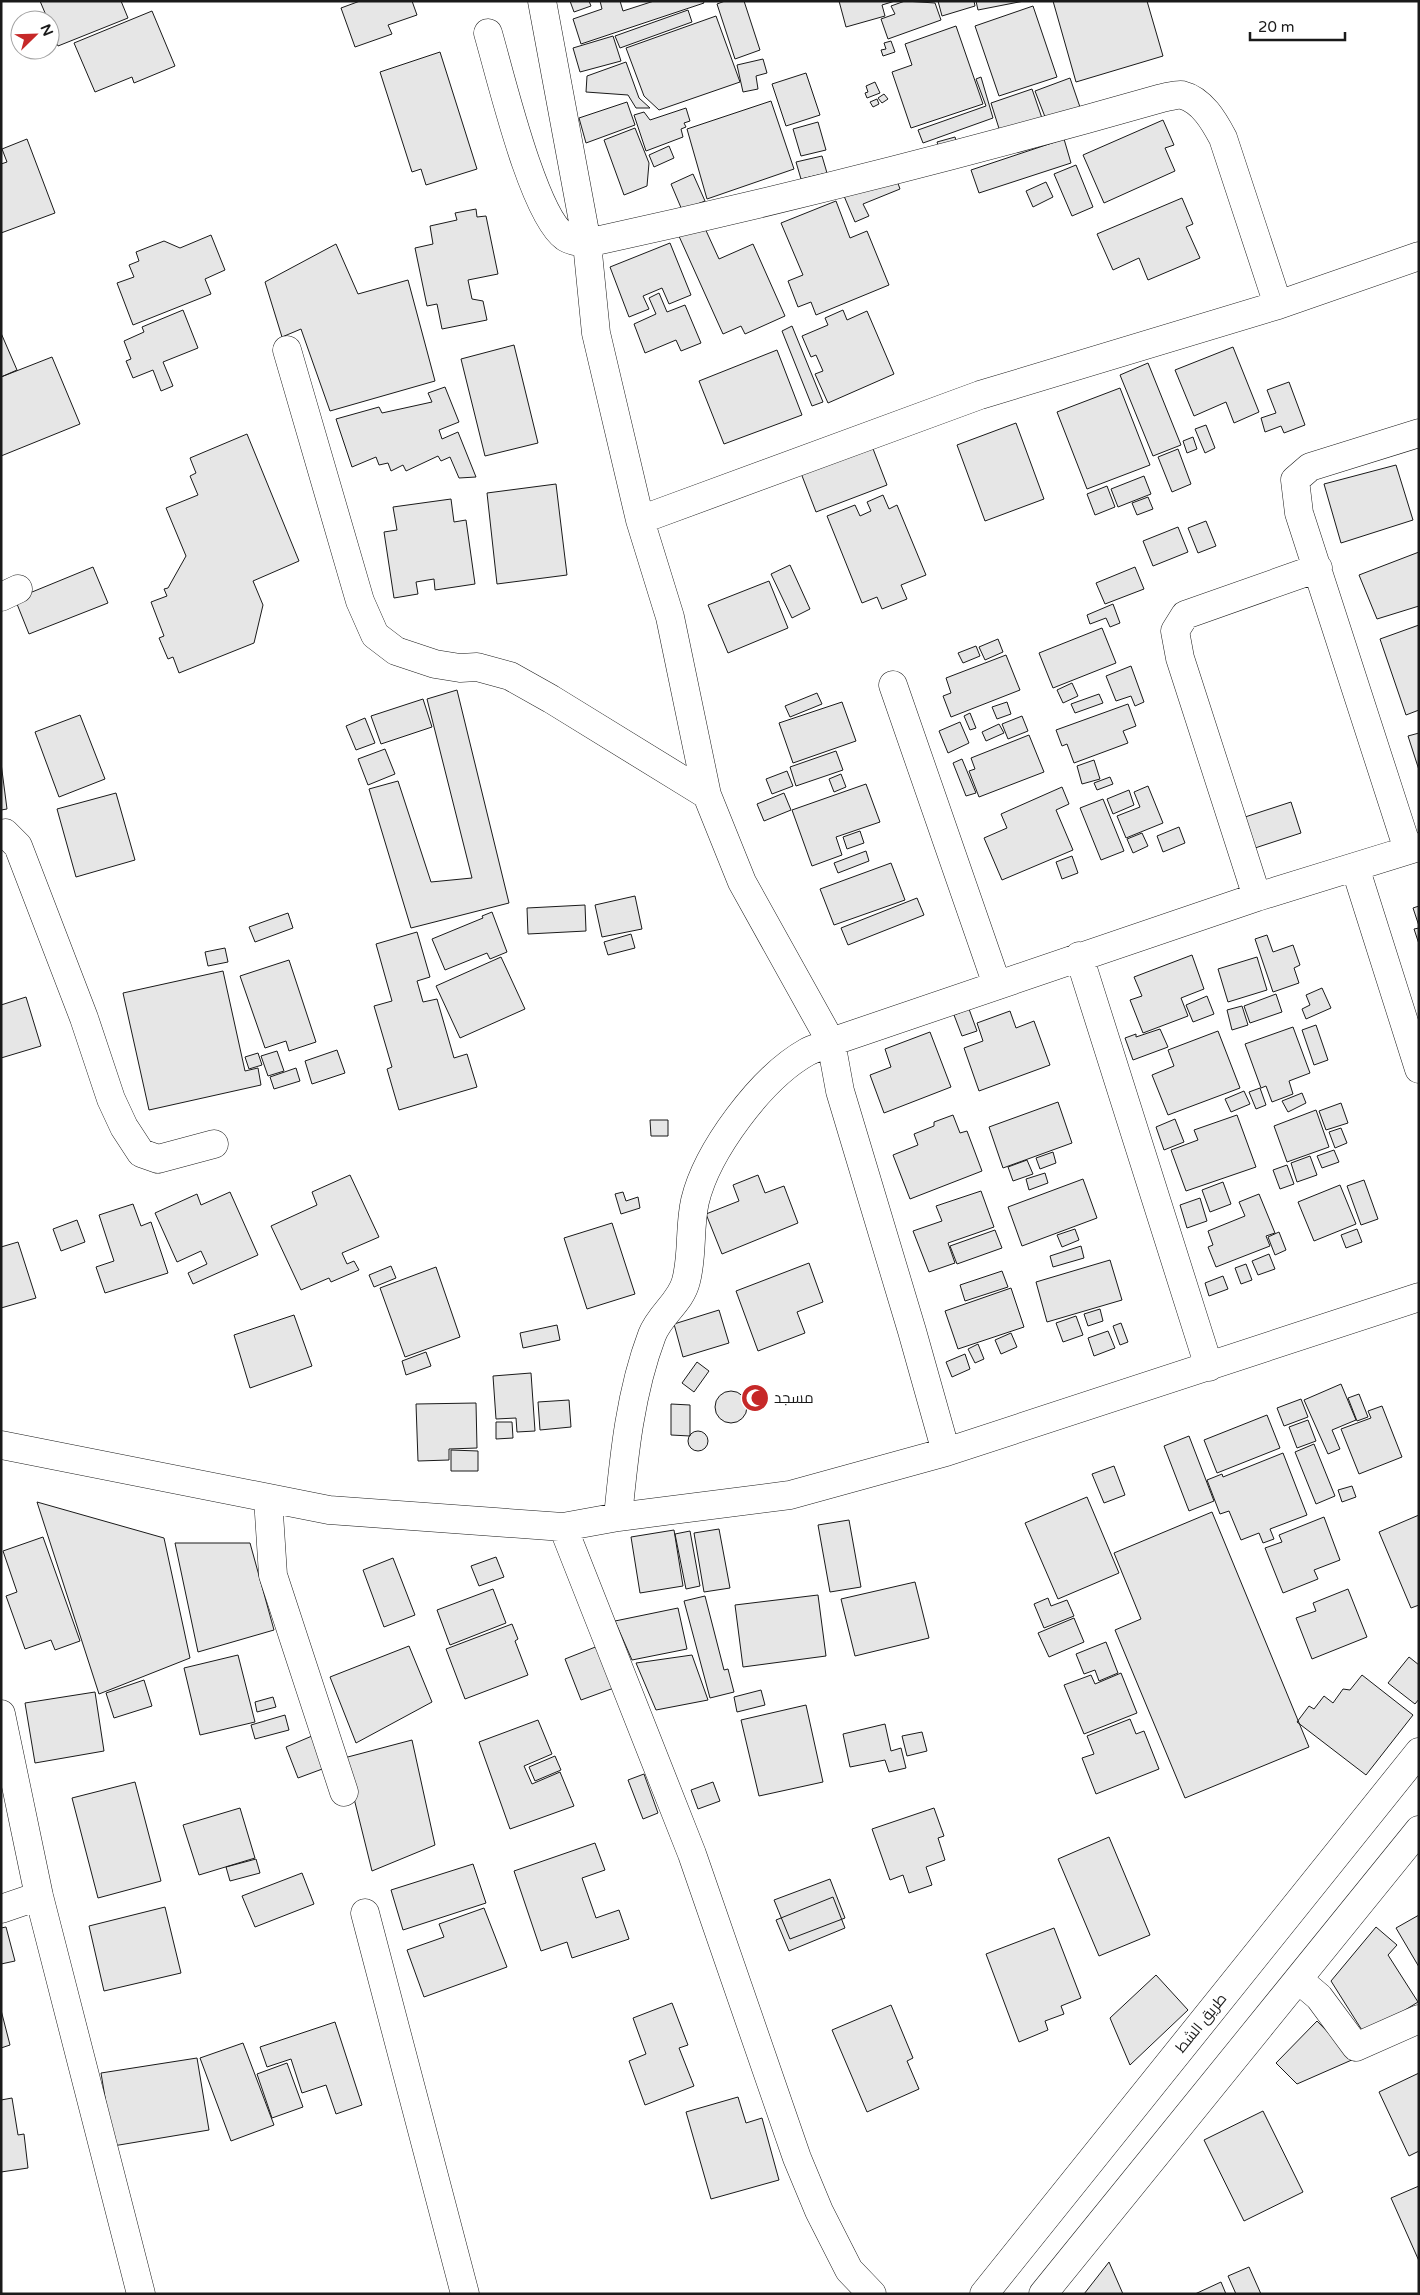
<svg xmlns="http://www.w3.org/2000/svg" width="1420" height="2295" viewBox="0 0 1420 2295" font-family="'Varela Round',Cairo,sans-serif">
<style>
.building{fill:#e6e6e6;stroke:#1a1a1a}
.lines{fill:none;stroke-linecap:round;stroke-linejoin:round}
.minor-casing{stroke:#1a1a1a;stroke-width:29}
.highway-casing{stroke:#1a1a1a;stroke-width:29}
.minor{stroke:#fff;stroke-width:28}
.highway{stroke:#fff;stroke-width:28}
.labels{text-anchor:middle;dominant-baseline:central;stroke-width:4;stroke-linejoin:round;paint-order:stroke}
.poi-label{font-size:15px;fill:#1a1a1a;stroke:#fff;text-anchor:start}
.street-label{font-size:15px;fill:#1a1a1a;stroke:#fff}
</style>
<rect width="100%" height="100%" fill="#fff"/>
<path class="building" d="M40,1h81l7,17 -70,28 -8,-20v-6h-2z
M360,1h52l5,14 -29,10 4,9 -37,13 -14,-39z
M570,1h19l2,5 -17,6z
M600,1h20l3,10 31,-10h49l1,2 -123,41 -8,-25 29,-10z
M725,1h19l16,49 -25,9 -18,-55z
M839,1h56l-13,4 3,11 -39,11z
M905,1l30,2 6,17 -53,19 -7,-20 14,-5 -4,-8z
M938,1h36l1,5 -33,10z
M976,1h48l-46,9z
M1053,1h94l16,55 -87,26z
M1033,6l24,71 -58,19 -24,-70z
M688,10l4,12 -72,26 -5,-12z
M152,11l23,55 -41,17 -2,-6 -37,15 -21,-49z
M716,16l24,66 -81,28 -15,-14 -18,-48z
M956,26l27,78 -72,24 -19,-56 20,-7 -7,-21z
M613,36l8,25 -41,11 -7,-24z
M891,41l4,11 -12,4 -2,-6 5,-1 -2,-6z
M440,52l37,117 -51,16 -5,-16 -9,3 -32,-100z
M763,59l4,14 -11,3 2,13 -15,3 -6,-27z
M626,62l13,36 11,10h-14l-8,-13 -42,-3 1,-16z
M806,73l14,42 -34,11 -14,-42z
M981,77l12,41 -70,25 -5,-13 68,-24 -10,-27z
M1070,78l11,32 -34,12 -12,-31z
M875,82l5,11 -13,5 -2,-5 3,-1 -2,-6z
M1032,89l12,35 -42,14 -11,-35z
M884,94l4,5 -6,4 -4,-5z
M877,99l2,5 -6,3 -3,-5z
M771,101l23,68 -87,30 -20,-70z
M627,102l8,23 -49,18 -7,-25z
M686,108l4,13 -6,2 2,4 -5,2 2,8 -37,14 -12,-36 10,-3 6,8z
M1163,120l11,25 -9,3 10,23 -71,32 -21,-48z
M818,122l8,28 -25,6 -8,-27z
M635,128l14,35 -2,23 -23,9 -20,-55z
M955,137l2,7 -17,6 -3,-8z
M27,139l28,74 -54,20v-69l6,-2 -5,-13z
M1064,139l7,24 -92,30 -8,-23z
M669,146l5,12 -20,9 -5,-12z
M822,156l5,17 -26,6 -5,-17z
M1076,165l17,42 -21,9 -18,-42z
M693,174l12,27 -23,9 -11,-26z
M895,175l5,14 -37,15 6,12 -14,6 -11,-26z
M1046,182l7,15 -20,10 -7,-16z
M1182,198l11,26 -7,3 14,31 -52,22 -9,-22 -26,12 -16,-36z
M836,201l14,37 17,-7 22,54 -73,30 -5,-13 -13,5 -10,-26 15,-6 -22,-52z
M476,209l1,8 9,-1 12,58 -30,6 4,19 11,2 4,19 -45,9 -5,-25 -10,2 -12,-58 18,-4 -3,-18 27,-6 -2,-7z
M703,224l16,35 34,-15 32,72 -40,18 -4,-8 -18,8 -45,-100z
M211,235l14,35 -20,9 6,15 -78,31 -16,-42 17,-6 -5,-12 10,-4 -3,-9 28,-11 16,7z
M670,243l21,52 -22,9 -7,-16 -19,8 6,13 -20,8 -19,-50z
M336,244l22,50 50,-14 27,101 -105,30 -29,-82 -19,8 -17,-55z
M659,293l8,19 18,-7 16,38 -20,8 -5,-11 -31,13 -11,-29 22,-10 -7,-16z
M183,310l15,38 -35,14 10,24 -12,5 -8,-21 -20,8 -7,-17 5,-2 -7,-18 20,-9 -2,-5z
M843,310l4,10 20,-9 27,63 -66,29 -13,-29 8,-3 -7,-16 -5,2 -9,-21 26,-11 -3,-7z
M792,326l31,76 -11,4 -30,-75z
M1,333l16,37 -16,7z
M514,345l24,98 -53,13 -24,-97z
M1233,347l26,65 -25,11 -8,-21 -32,14 -19,-46z
M777,350l25,65 -78,29 -25,-63z
M52,357l28,67 -79,32v-79z
M1148,363l33,82 -28,11 -33,-81z
M1289,382l16,43 -21,8 -3,-7 -16,6 -4,-14 15,-5 -9,-23z
M445,387l14,35 -20,8 3,9 16,-7 18,45 -17,1 -9,-21 -9,4 -3,-5 -32,15 -3,-6 -12,6 -3,-8 -9,2 -3,-8 -24,10 -16,-48 43,-12 3,6 50,-11 -4,-9z
M1120,388l30,77 -63,24 -30,-77z
M1016,423l28,76 -59,22 -28,-76z
M1206,425l9,23 -10,5 -10,-24z
M247,434l52,127 -46,20 10,24 -9,38 -75,30 -6,-16 -5,2 -9,-21 5,-2 -13,-34 16,-6 -3,-7 4,-1 18,-32 -20,-48 32,-13 -8,-19 6,-3 -6,-15z
M1193,437l4,12 -10,4 -4,-12z
M870,441l17,44 -71,27 -17,-44z
M1178,449l13,35 -19,8 -14,-35z
M1396,465l17,55 -72,23 -17,-59z
M1144,476l7,18 -33,13 -7,-18z
M556,484l11,91 -70,9 -10,-91z
M1107,486l8,21 -20,8 -8,-21z
M883,495l6,14 8,-4 29,70 -25,10 6,14 -25,10 -5,-12 -15,6 -35,-87 28,-11 5,11 11,-5 -4,-9z
M1148,497l5,12 -16,6 -5,-12z
M451,499l3,23 12,-2 9,64 -40,6 -1,-11 -18,3 2,12 -24,4 -10,-66 13,-2 -4,-23z
M1206,521l10,25 -18,7 -10,-25z
M1178,527l10,25 -35,14 -10,-25z
M1419,552v54l-42,13 -18,-44z
M790,565l20,44 -18,9 -21,-44z
M93,567l15,36 -79,31 -14,-35z
M1135,567l9,22 -39,15 -9,-21z
M769,581l19,47 -60,25 -20,-48z
M1113,604l7,19 -10,4 -4,-9 -16,6 -3,-9z
M1419,625v85l-13,5 -26,-76z
M1102,628l14,35 -63,25 -14,-35z
M998,639l5,13 -18,8 -6,-13z
M976,646l4,10 -17,7 -5,-10z
M1006,655l14,35 -69,27 -8,-21 8,-3 -5,-15z
M1131,666l13,36 -9,4 -4,-10 -15,5 -10,-25z
M1072,683l6,13 -15,7 -6,-13z
M457,690l52,213 -98,25 -42,-139 29,-8 33,101 41,-4 -45,-179z
M817,693l5,11 -32,13 -5,-11z
M1099,694l4,9 -28,10 -4,-9z
M423,699l9,28 -51,17 -10,-28z
M842,702l14,39 -63,22 -14,-40z
M1007,702l4,12 -14,5 -5,-12z
M1128,704l8,22 -13,5 5,12 -54,20 -7,-19 -5,2 -6,-16z
M970,713l6,15 -6,2 -6,-14z
M80,715l25,64 -46,18 -24,-65z
M1022,716l6,15 -20,8 -6,-15z
M365,718l10,25 -19,7 -10,-24z
M960,722l9,21 -21,10 -9,-22z
M999,724l5,9 -18,8 -4,-9z
M1419,733v37l-11,-34z
M1029,735l15,37 -65,25 -10,-26 6,-2 -4,-11z
M385,749l10,25 -27,11 -10,-26z
M836,751l7,19 -47,16 -6,-19z
M962,759l14,34 -10,3 -13,-33z
M1094,760l6,19 -18,5 -5,-18z
M1,763l6,46 -6,1z
M787,771l6,15 -21,8 -6,-15z
M841,774l5,13 -12,5 -5,-13z
M1110,777l3,7 -16,6 -3,-7z
M866,784l14,38 -44,15 6,18 -30,11 -20,-56z
M1148,786l15,37 -37,15 -9,-22 23,-9 -6,-15z
M1062,787l7,17 -13,6 17,40 -71,30 -18,-42 23,-10 -6,-14z
M1129,790l5,15 -21,9 -6,-15z
M116,793l19,67 -59,17 -19,-68z
M784,793l7,17 -27,11 -7,-17z
M1103,799l21,52 -23,9 -21,-52z
M1291,802l10,31 -46,15 -10,-31z
M1179,827l6,16 -22,9 -6,-16z
M860,831l4,12 -17,6 -4,-12z
M1142,833l6,13 -15,7 -6,-14z
M866,851l3,10 -31,12 -4,-10z
M1072,856l6,17 -16,6 -6,-17z
M891,863l14,37 -71,25 -14,-36z
M635,896l7,33 -40,8 -7,-32z
M917,898l7,17 -76,30 -7,-17z
M585,905l1,26 -58,3 -1,-26z
M1419,906v20l-6,-18z
M492,912l15,40 -17,7 -3,-6 -42,17 -13,-31 51,-21 -1,-2z
M288,913l5,15 -38,14 -6,-15z
M1419,928v16l-5,-15z
M417,932l13,45 -13,4 6,21 14,-3 17,59 13,-4 10,33 -78,23 -12,-41 5,-2 -18,-61 18,-5 -16,-57z
M631,934l4,14 -27,7 -4,-13z
M1267,935l6,17 20,-7 7,20 -6,3 5,15 -26,9 -18,-53z
M225,948l3,14 -20,4 -3,-14z
M1192,955l12,34 -23,9 7,18 -45,17 -13,-33 12,-4 -8,-19z
M501,957l24,52 -65,29 -24,-52z
M1257,957l10,33 -39,12 -10,-33z
M289,960l27,82 -27,9 -3,-10 -21,7 -25,-72z
M223,971l22,100 13,-3 3,17 -112,25 -26,-117z
M1322,988l9,20 -25,11 -4,-10 8,-4 -4,-10z
M1276,994l6,18 -32,11 -6,-17z
M1207,996l7,18 -21,8 -7,-17z
M26,997l15,49 -40,12v-53z
M1242,1006l6,19 -16,5 -5,-20z
M969,1009l8,22 -15,5 -8,-21z
M1010,1011l6,17 18,-7 16,44 -71,26 -15,-43 19,-7 -6,-18z
M1316,1025l12,35 -14,5 -12,-35z
M1293,1027l17,46 -21,8 4,13 -21,8 -6,-16 -5,2 -16,-44z
M1160,1029l8,18 -35,13 -8,-22 11,-4v3z
M1218,1031l22,57 -72,27 -16,-40 22,-9 -6,-16z
M930,1032l21,55 -67,26 -14,-38 21,-8 -6,-18z
M337,1050l8,23 -33,11 -7,-23z
M277,1051l7,20 -16,5 -7,-20z
M258,1053l4,12 -13,4 -4,-12z
M296,1068l4,13 -26,8 -4,-12z
M1260,1088l6,17 -10,4 -7,-17z
M1244,1091l6,13 -19,8 -6,-13z
M1302,1093l4,10 -18,9 -6,-11z
M1058,1102l14,41 -69,25 -14,-41z
M1341,1103l7,20 -22,7 -7,-19z
M1316,1110l13,37 -42,15 -13,-36z
M953,1115l7,18 7,-2 15,40 -72,28 -17,-44 25,-10 -4,-11 20,-8v-4z
M1237,1115l19,52 -70,24 -15,-41 27,-10 -4,-10z
M1175,1119l9,23 -20,8 -8,-23z
M650,1120h18v16h-17z
M1341,1128l6,15 -12,5 -6,-16z
M1334,1150l5,12 -17,6 -5,-12z
M1053,1152l3,11 -16,6 -4,-11z
M1310,1156l7,19 -20,7 -6,-19z
M1027,1160l6,14 -20,7 -5,-14z
M1287,1165l7,19 -14,5 -7,-19z
M1045,1173l3,10 -19,7 -3,-11z
M350,1175l29,62 -37,16 5,11 7,-3 5,9 -28,12 -2,-4 -28,12 -30,-64 46,-21 -5,-13z
M758,1175l7,18 19,-7 14,37 -76,31 -16,-40 33,-13 -6,-16z
M1083,1179l14,39 -75,28 -14,-39z
M1364,1180l14,39 -17,6 -14,-39z
M1223,1182l8,22 -21,8 -8,-22z
M1340,1185l16,39 -42,17 -16,-39z
M981,1191l13,36 -46,16 7,20 -26,9 -16,-41 29,-10 -6,-15z
M230,1192l28,63 -65,29 -5,-11 19,-9 -6,-13 -24,11 -22,-49 42,-19 4,11z
M623,1192l3,9 12,-4 2,11 -19,6 -6,-20z
M1259,1194l16,39 -9,3 4,10 -54,21 -8,-20 5,-2 -5,-14 37,-15 -6,-14z
M1200,1198l7,23 -20,7 -7,-23z
M133,1204l8,22 10,-4 17,51 -63,20 -9,-26 18,-6 -15,-46z
M77,1220l8,22 -24,9 -8,-22z
M612,1223l23,71 -48,15 -23,-71z
M1075,1229l4,11 -17,7 -5,-12z
M1357,1229l5,13 -16,6 -5,-13z
M995,1230l7,18 -45,16 -7,-18z
M1279,1232l7,18 -11,5 -7,-18z
M18,1242l18,56 -35,10v-61z
M1081,1246l3,12 -31,9 -3,-11z
M1269,1254l6,15 -17,6 -6,-14z
M1110,1260l12,40 -75,22 -11,-40z
M809,1263l14,39 -26,10 8,21 -47,18 -22,-60z
M1246,1264l6,16 -11,4 -6,-16z
M391,1266l5,12 -22,9 -5,-12z
M436,1267l24,70 -55,20 -25,-69z
M1002,1271l6,16 -43,14 -5,-16z
M1223,1276l5,13 -19,7 -4,-13z
M1011,1288l13,39 -66,22 -13,-38z
M1100,1309l3,12 -15,5 -4,-12z
M719,1310l10,33 -46,14 -9,-33z
M294,1315l18,51 -62,22 -16,-53z
M1076,1316l7,19 -20,7 -7,-19z
M1121,1323l7,19 -8,3 -7,-19z
M557,1325l3,15 -37,8 -3,-15z
M1108,1331l7,17 -21,8 -6,-18z
M1011,1333l6,14 -16,7 -6,-14z
M978,1344l6,15 -9,4 -7,-14z
M426,1352l5,14 -25,9 -4,-14z
M965,1354l5,15 -18,8 -6,-15z
M697,1362l12,9 -15,21 -12,-9z
M531,1373l4,58 -18,1 -1,-14 -20,1 -3,-43z
M1341,1384l15,36 -24,10 8,19 -12,5 -24,-54z
M715 1407a16 16 0 1 1 32 0a16 16 0 1 1-32 0Z
M1359,1394l9,23 -11,4 -9,-23z
M1301,1399l7,18 -24,9 -7,-18z
M569,1400l2,27 -31,3 -2,-28z
M476,1403l1,45 -28,1v11l-31,1 -2,-57z
M671,1404l19,1v31l-19,-1z
M1382,1406l20,51 -43,17 -18,-45 30,-11 -3,-7z
M1267,1415l13,33 -63,25 -13,-33z
M1308,1420l8,21 -19,7 -8,-21z
M496,1422h16l1,16 -17,1z
M688 1441a10 10 0 1 1 20 0a10 10 0 1 1-20 0Z
M1189,1436l25,65 -25,10 -25,-65z
M1314,1444l21,52 -19,8 -21,-52z
M451,1450l27,1v20h-27z
M1283,1453l24,62 -37,14 4,10 -11,4 -4,-10 -18,7 -12,-29 -9,3 -13,-34 15,-6 1,3z
M1114,1466l11,29 -21,8 -12,-29z
M1352,1486l4,11 -14,5 -4,-12z
M1087,1497l32,76 -61,26 -33,-76z
M37,1502l127,36 26,120 -91,36z
M1212,1512l97,235 -124,51 -70,-168 26,-11 -27,-66z
M1419,1515v90l-8,3 -32,-76z
M1324,1517l16,43 -26,10 4,9 -35,14 -18,-45 17,-6 -3,-7z
M849,1520l12,67 -31,5 -12,-67z
M719,1529l11,59 -26,4 -10,-59z
M674,1530l9,56 -43,7 -9,-56z
M690,1531l10,55 -14,3 -11,-55z
M43,1537l37,104 -25,9 -4,-10 -26,9 -19,-53 11,-4 -14,-41z
M175,1543h75l24,87 -76,22z
M496,1557l8,20 -25,9 -8,-20z
M393,1558l22,57 -31,12 -21,-57z
M915,1582l14,56 -74,18 -14,-57z
M493,1589l13,34 -56,22 -13,-35z
M1348,1589l19,48 -55,22 -16,-41 20,-7 -3,-8z
M818,1595l8,61 -83,11 -8,-62z
M705,1596l19,74 4,-1 6,23 -24,6 -26,-97z
M1048,1598l3,8 16,-6 7,16 -30,12 -10,-24z
M678,1608l9,41 -55,11 -17,-39z
M1074,1618l10,24 -35,15 -11,-24z
M512,1624l6,15 -3,2 13,34 -63,24 -19,-50z
M1106,1642l12,31 -19,8 -4,-11 -11,4 -8,-20z
M409,1646l23,56 -76,41 -26,-66z
M598,1646l16,42 -33,12 -16,-41z
M238,1655l17,67 -55,13 -16,-67z
M692,1655l16,45 -52,10 -20,-47z
M1409,1657l10,8v34l-4,5 -27,-21z
M1121,1673l16,40 -53,21 -20,-49 27,-10 4,9z
M1362,1675l51,40 -47,60 -69,-53 12,-16 5,3 10,-13 9,7 10,-14 7,1z
M144,1680l8,26 -38,12 -8,-25z
M761,1690l4,15 -28,7 -3,-15z
M95,1692l9,59 -69,12 -10,-60z
M273,1697l3,10 -19,5 -2,-10z
M806,1705l17,77 -64,14 -18,-76z
M285,1715l4,15 -34,9 -4,-14z
M1130,1719l6,15 8,-3 15,38 -63,25 -14,-36 12,-4 -7,-18z
M538,1720l14,34 -28,12 8,18 28,-12 14,34 -64,23 -31,-87z
M885,1724l6,27 10,-3 5,20 -17,4 -4,-12 -35,7 -7,-33z
M922,1732l5,19 -20,5 -5,-20z
M312,1736l13,32 -27,10 -12,-31z
M412,1740l23,105 -63,26 -28,-113z
M555,1756l6,14 -26,11 -6,-14z
M644,1774l14,39 -15,6 -15,-39z
M135,1782l26,99 -63,17 -26,-100z
M713,1782l7,19 -22,8 -7,-19z
M240,1808l15,50 -56,17 -16,-50z
M934,1808l10,28 -6,2 7,22 -19,7 6,18 -23,8 -6,-18 -13,5 -18,-51z
M1109,1837l41,98 -51,21 -41,-97z
M595,1843l10,27 -23,8 14,40 23,-8 10,29 -57,19 -5,-16 -26,9 -27,-80z
M256,1859l4,14 -30,8 -4,-14z
M473,1864l13,39 -83,27 -12,-40z
M302,1873l12,31 -59,23 -13,-31z
M830,1879l15,39 -55,21 -16,-39z
M833,1897l12,31 -56,23 -13,-31z
M165,1907l16,66 -77,18 -15,-65z
M484,1908l23,59 -83,30 -17,-47 37,-13 -5,-13z
M1419,1915v52l-23,-39z
M6,1927l9,34 -14,3v-36z
M1376,1927l21,18 -9,10 30,47 -53,33 -34,-54z
M1054,1928l27,70 -20,8 3,8 -19,7 3,9 -29,12 -33,-88z
M1156,1975l32,35 -58,55 -20,-47z
M672,2003l16,42 -9,3 15,38 -49,19 -16,-44 17,-7 -13,-36z
M891,2005l22,53 -6,3 12,28 -52,23 -35,-82z
M1,2010l9,35 -9,3z
M1317,2021l37,38 -57,25 -21,-21z
M335,2022l27,83 -26,9 -10,-29 -24,8 -11,-34 -24,8 -7,-20z
M243,2043l31,82 -43,16 -31,-83z
M197,2058l12,72 -96,16 -12,-73z
M287,2063l16,44 -31,11 -15,-44z
M1419,2073v78l-10,5 -30,-64z
M738,2097l8,26 16,-5 17,62 -68,19 -25,-87z
M12,2098l6,37 6,-1 4,34 -27,4v-72z
M1263,2111l40,81 -59,29 -40,-81z
M1419,2186v75l-28,-63z
M1109,2262l14,32h-39z
M1249,2267l12,27h-25l-8,-18z
M1221,2282l5,12h-31z"/>
<g class="lines">
<g class="minor-casing">
<path id="minor" d="M542,1l45,242 9,90 44,187 30,97 37,178 35,87 89,160c-7,4 -17,6 -24,10 -46,26 -100,99 -112,149 -6,26 -2,54 -9,80 -5,21 -26,33 -34,54 -22,58 -28,121 -34,182
M488,33c12,41 45,182 77,204 5,4 15,5 22,6 193,-42 385,-91 575,-145 6,-1 15,-4 20,-3 20,5 32,26 41,43l55,167
M287,350l73,251 15,34 21,16 39,13 25,4 17,-1 33,9 41,23 156,96
M640,520l340,-125 298,-90 141,-49
M1,597l17,-8
M893,685l104,300
M1,834l4,-1 13,13 66,172 27,81 13,28 17,26 17,6 56,-15
M1408,850l-109,-337 -4,-33 15,-13 109,-34
M1355,867l64,202
M1257,897l-77,-239 -5,-27 10,-16 133,-47
M1079,956l130,411
M1,1445l328,65 234,17 55,-10 172,-22 156,-43 473,-155
M946,1452l-34,-121 -72,-240 -9,-49 426,-145 162,-50
M268,1498l5,77 71,217
M563,1527l129,327 105,304 22,53 30,59 23,24
M1,1714l38,182 102,398
M1,1909l38,-13
M365,1913l100,381
M1299,1980l20,17 37,50 63,-28"/>
</g>
<g class="highway-casing">
<path id="highway" d="M984,2294l435,-542
M1043,2294l376,-464"/>
</g>
<use href="#minor" class="minor"/>
<use href="#highway" class="highway"/>
</g>
<defs>
<g id="mosque-disc" transform="scale(1.4375)"><circle r="9.5" fill="#c62828" stroke="#fff"/><path d="M3.5-4.9A6 6 0 1 0 3.5 4.9A5 5 0 1 1 3.5-4.9Z" fill="#fff"/></g>
</defs>
<g fill-rule="evenodd">
<use href="#mosque-disc" x="755" y="1398"/>
</g>
<g class="labels">
<g class="poi-label">
<text x="774" y="1398">مسجد</text>
</g>
<g class="street-label">
<text transform="translate(1201 2023) rotate(-51)">طريق الشط</text>
</g>
</g>
<rect width="1420" height="2295" fill="none" stroke="#1a1a1a" stroke-width="5"/>
<g transform="translate(35 35) rotate(67)"><circle r="24" fill="#ffffff" stroke="#a3a3a3"/>
<path d="M0-4L9 19L0 12L-9 19Z" fill="#c62828"/>
<text y="-8" font-size="14" font-weight="bold" text-anchor="middle" fill="#1a1a1a">N</text>
</g>
<path d="M1250 32v8h95v-8" fill="none" stroke="#1a1a1a" stroke-width="2.5"/>
<text x="1258" y="32" font-size="15" fill="#1a1a1a" stroke="#ffffff" stroke-width="4" paint-order="stroke">20 m</text>
</svg>
